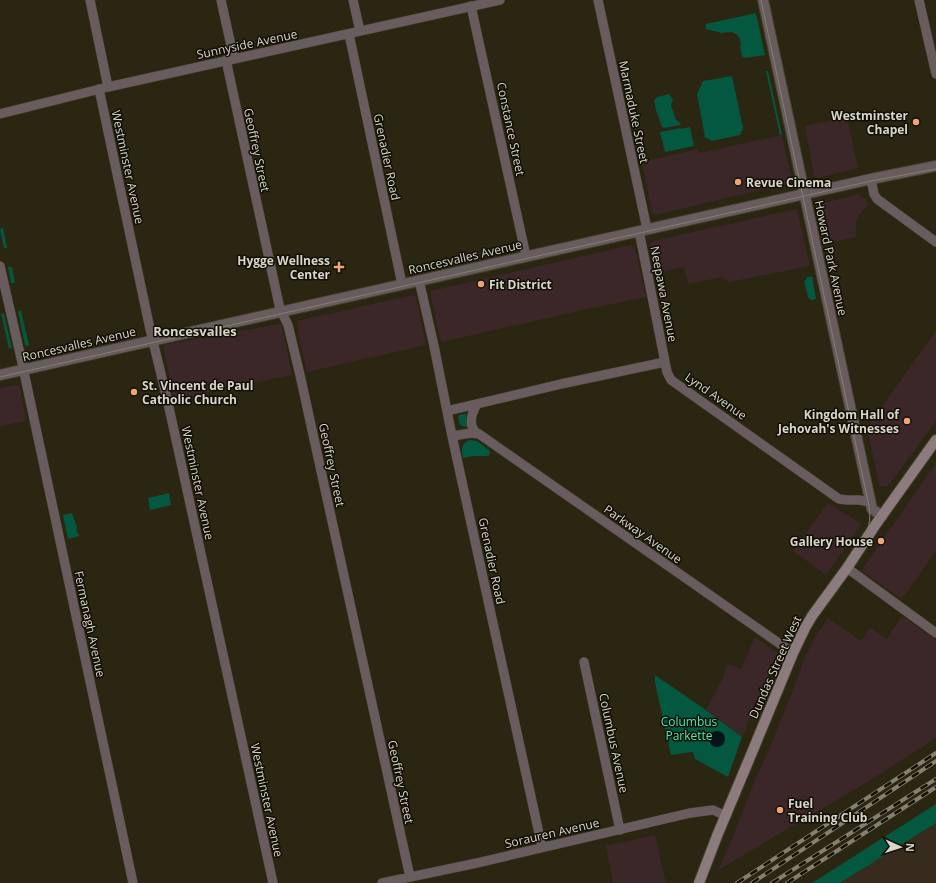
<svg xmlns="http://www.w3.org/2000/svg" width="936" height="883" viewBox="0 0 936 883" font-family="'Open Sans',sans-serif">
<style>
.commercial{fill:#3b2728}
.industrial{fill:#362b1c}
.green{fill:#03583f}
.water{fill:#07131b}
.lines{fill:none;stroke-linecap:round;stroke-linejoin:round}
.minor-casing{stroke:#47422e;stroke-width:10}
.tertiary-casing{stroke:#47422e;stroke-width:12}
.secondary-casing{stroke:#47422e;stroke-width:12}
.minor{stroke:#695c5f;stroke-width:9}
.tertiary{stroke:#695c5f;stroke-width:10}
.secondary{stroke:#8e7b7f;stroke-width:10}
.tram{stroke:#83806f;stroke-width:1}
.rail-casing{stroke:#83806f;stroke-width:4}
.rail{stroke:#110f06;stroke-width:2.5;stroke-dasharray:8;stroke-linecap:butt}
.poi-dot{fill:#efa378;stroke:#110f06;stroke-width:1.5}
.labels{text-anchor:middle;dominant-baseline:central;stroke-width:3;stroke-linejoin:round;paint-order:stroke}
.street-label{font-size:12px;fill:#d8d6c9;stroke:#110f06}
.poi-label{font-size:12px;font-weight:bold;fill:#d8d6c9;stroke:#110f06;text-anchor:end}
.park-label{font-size:12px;fill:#51e8b1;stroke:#110f06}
.neighbourhood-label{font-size:13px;font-weight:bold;fill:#d8d6c9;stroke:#110f06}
</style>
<rect width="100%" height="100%" fill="#2b2611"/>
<path class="commercial" d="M847,117l11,51 -41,10 -3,-1 -9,-51z
M782,135l10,46 -1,2 -136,32 -3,-2 -10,-51 56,-13 1,4z
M858,194l8,6 3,4 -7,7 -6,9v17l-27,6 -8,-39z
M797,209l13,57 -81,16 -7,-5 -34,7 -4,-17 -29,7 -6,-27 1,-4 3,-2z
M631,245l4,3 11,49 -54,11 -151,34 -10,-46v-5z
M413,295l3,1 10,49 -119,27 -9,-40 -1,-11z
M280,324l2,2 10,49 -49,10 -13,2 -56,13 -11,-55z
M936,331v90l-47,64 -5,2 -4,-1 -1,-2 -12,-57z
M15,385l5,1 6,35 -26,5v-38z
M936,463v88l-34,48 -41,-28z
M828,503l32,20 1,2 -35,50 -33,-24z
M902,616l34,24v98l-67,43 -151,89 13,-28 21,-55 18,-40 22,-54 12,-34 10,-20 14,-21 33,23 9,-13 17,11z
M755,637l23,16 -36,84 -36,-27 16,-30 5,-16 14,5z
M655,835l11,48h-53l-7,-37z"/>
<path class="industrial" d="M936,823v60h-96l7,-5z"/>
<path class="green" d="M756,13l9,42 -20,3 -3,-2 -2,-9 1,-4 -2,-6 -3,-3 -5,-2 -9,1 -17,-4 1,-5z
M766,71h2l14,64h-2z
M732,76l11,52 -3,7 -28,6 -7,-4 -8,-43 6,-13z
M669,94l4,6 -2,5 5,15 5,4 -1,1 -15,3 -3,-1 -6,-17 -2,-9 3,-4z
M690,127l4,19 -29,6 -5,-20 20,-4 1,1z
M3,228l4,20h-3l-4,-19z
M8,267h4l3,16h-4z
M812,276l4,23 -5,1 -3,-3 -4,-16 2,-1 1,-3z
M18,311h3l8,34 -4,1z
M1,313l3,1 8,34 -3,1z
M466,414l1,12 -1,1 -6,-2 -2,-7 1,-3 6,-1z
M470,440l7,1 13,10 -1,5h-16l-10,2c-2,-8 -2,-15 7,-18z
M169,493l2,12 -21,5 -2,-12z
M72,513l5,14c-2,4 1,6 2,9l-11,3 -5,-24z
M655,675l48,33 39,29 -14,40 -33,-18 -2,-7 -22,3 -16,-72z
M936,804v19l-96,60h-28z"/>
<path class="water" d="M709 739a8 8 0 1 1 16 0a8 8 0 1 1-16 0Z"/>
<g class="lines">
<g class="minor-casing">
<path id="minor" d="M90,0l18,87
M221,0l13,59
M353,0l7,31
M598,0l49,229
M919,0l17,74
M471,6l55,250
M349,34l53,250
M226,60l52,240 2,9 8,16 12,50 110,502
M99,89l51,240 18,74 105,480
M0,114l108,-27 392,-87
M871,179l3,15 3,5 59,43
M639,231l28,141 4,8 168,119 8,1h12l11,2
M0,266l21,92 112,525
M419,280l15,66 18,90 90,411
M477,404c-4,7 -9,18 -3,26 1,2 3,3 5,4
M447,411l114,-27 104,-22
M452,436l19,-3 8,1 314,219
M847,568l89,65
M584,662l36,168
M382,883l95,-20 213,-50 23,-3 13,6"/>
</g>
<g class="tertiary-casing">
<path id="tertiary" d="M763,0l109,509 10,7
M0,375l871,-196 65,-13"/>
</g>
<g class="secondary-casing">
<path id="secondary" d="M699,883l18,-47 36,-86 40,-97 12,-25 7,-12 35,-48 29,-44 60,-84"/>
</g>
<use href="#minor" class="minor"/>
<use href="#tertiary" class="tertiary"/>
<use href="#secondary" class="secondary"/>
<path class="tram" d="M761,0l108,506c2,15 0,22 -6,35
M0,377l871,-196 65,-12
M697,883l27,-68 68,-163 12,-26 10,-17 122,-174"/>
<g class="rail-casing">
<path id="rail" d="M737,883l199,-130
M752,883l184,-122
M772,883l164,-104
M787,883l149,-96"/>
</g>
<use href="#rail" class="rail"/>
</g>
<g class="poi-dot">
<circle cx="916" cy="122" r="4"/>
<circle cx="738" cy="182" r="4"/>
<path d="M337 261h4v4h4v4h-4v4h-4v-4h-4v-4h4z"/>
<circle cx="481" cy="284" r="4"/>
<circle cx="134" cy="392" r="4"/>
<circle cx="907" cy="421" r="4"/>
<circle cx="881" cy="541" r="4"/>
<circle cx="780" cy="810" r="4"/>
</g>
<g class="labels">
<g class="street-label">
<text transform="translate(247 44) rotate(-12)">Sunnyside Avenue</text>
<text transform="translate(634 112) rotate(78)">Marmaduke Street</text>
<text transform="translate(511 129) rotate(78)">Constance Street</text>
<text transform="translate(257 150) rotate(78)">Geoffrey Street</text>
<text transform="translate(387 157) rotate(78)">Grenadier Road</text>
<text transform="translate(128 167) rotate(78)">Westminster Avenue</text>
<text transform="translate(465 257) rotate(-13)">Roncesvalles Avenue</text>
<text transform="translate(831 258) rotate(78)">Howard Park Avenue</text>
<text transform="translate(664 294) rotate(79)">Neepawa Avenue</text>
<text transform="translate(79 344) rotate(-13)">Roncesvalles Avenue</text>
<text transform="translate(716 396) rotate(35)">Lynd Avenue</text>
<text transform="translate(332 465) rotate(78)">Geoffrey Street</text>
<text transform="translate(198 483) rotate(78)">Westminster Avenue</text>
<text transform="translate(643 534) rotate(35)">Parkway Avenue</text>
<text transform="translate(492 561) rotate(78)">Grenadier Road</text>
<text transform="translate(90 624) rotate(78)">Fermanagh Avenue</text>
<text transform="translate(775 667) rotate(-66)">Dundas Street West</text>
<text transform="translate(614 743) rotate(78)">Columbus Avenue</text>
<text transform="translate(401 782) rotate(78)">Geoffrey Street</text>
<text transform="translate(267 800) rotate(78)">Westminster Avenue</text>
<text transform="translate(552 833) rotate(-13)">Sorauren Avenue</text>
</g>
<g class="poi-label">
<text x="908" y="115">Westminster<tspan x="908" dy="14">Chapel</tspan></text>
<text x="746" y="182" text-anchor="start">Revue Cinema</text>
<text x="330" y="260">Hygge Wellness<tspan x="330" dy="14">Center</tspan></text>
<text x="489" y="284" text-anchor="start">Fit District</text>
<text x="142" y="385" text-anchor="start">St. Vincent de Paul<tspan x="142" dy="14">Catholic Church</tspan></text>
<text x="899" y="414">Kingdom Hall of<tspan x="899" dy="14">Jehovah's Witnesses</tspan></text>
<text x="873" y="541">Gallery House</text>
<text x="788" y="803" text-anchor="start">Fuel<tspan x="788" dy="14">Training Club</tspan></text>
</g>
<g class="park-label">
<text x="689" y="721">Columbus<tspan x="689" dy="14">Parkette</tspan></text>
</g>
<g class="neighbourhood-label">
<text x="195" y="331">Roncesvalles</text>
</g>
</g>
<g transform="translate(900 847) rotate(93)" stroke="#110f06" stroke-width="3" paint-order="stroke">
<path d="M0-3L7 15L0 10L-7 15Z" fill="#d8d6c9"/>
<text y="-6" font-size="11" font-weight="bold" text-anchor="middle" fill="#d8d6c9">N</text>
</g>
</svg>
